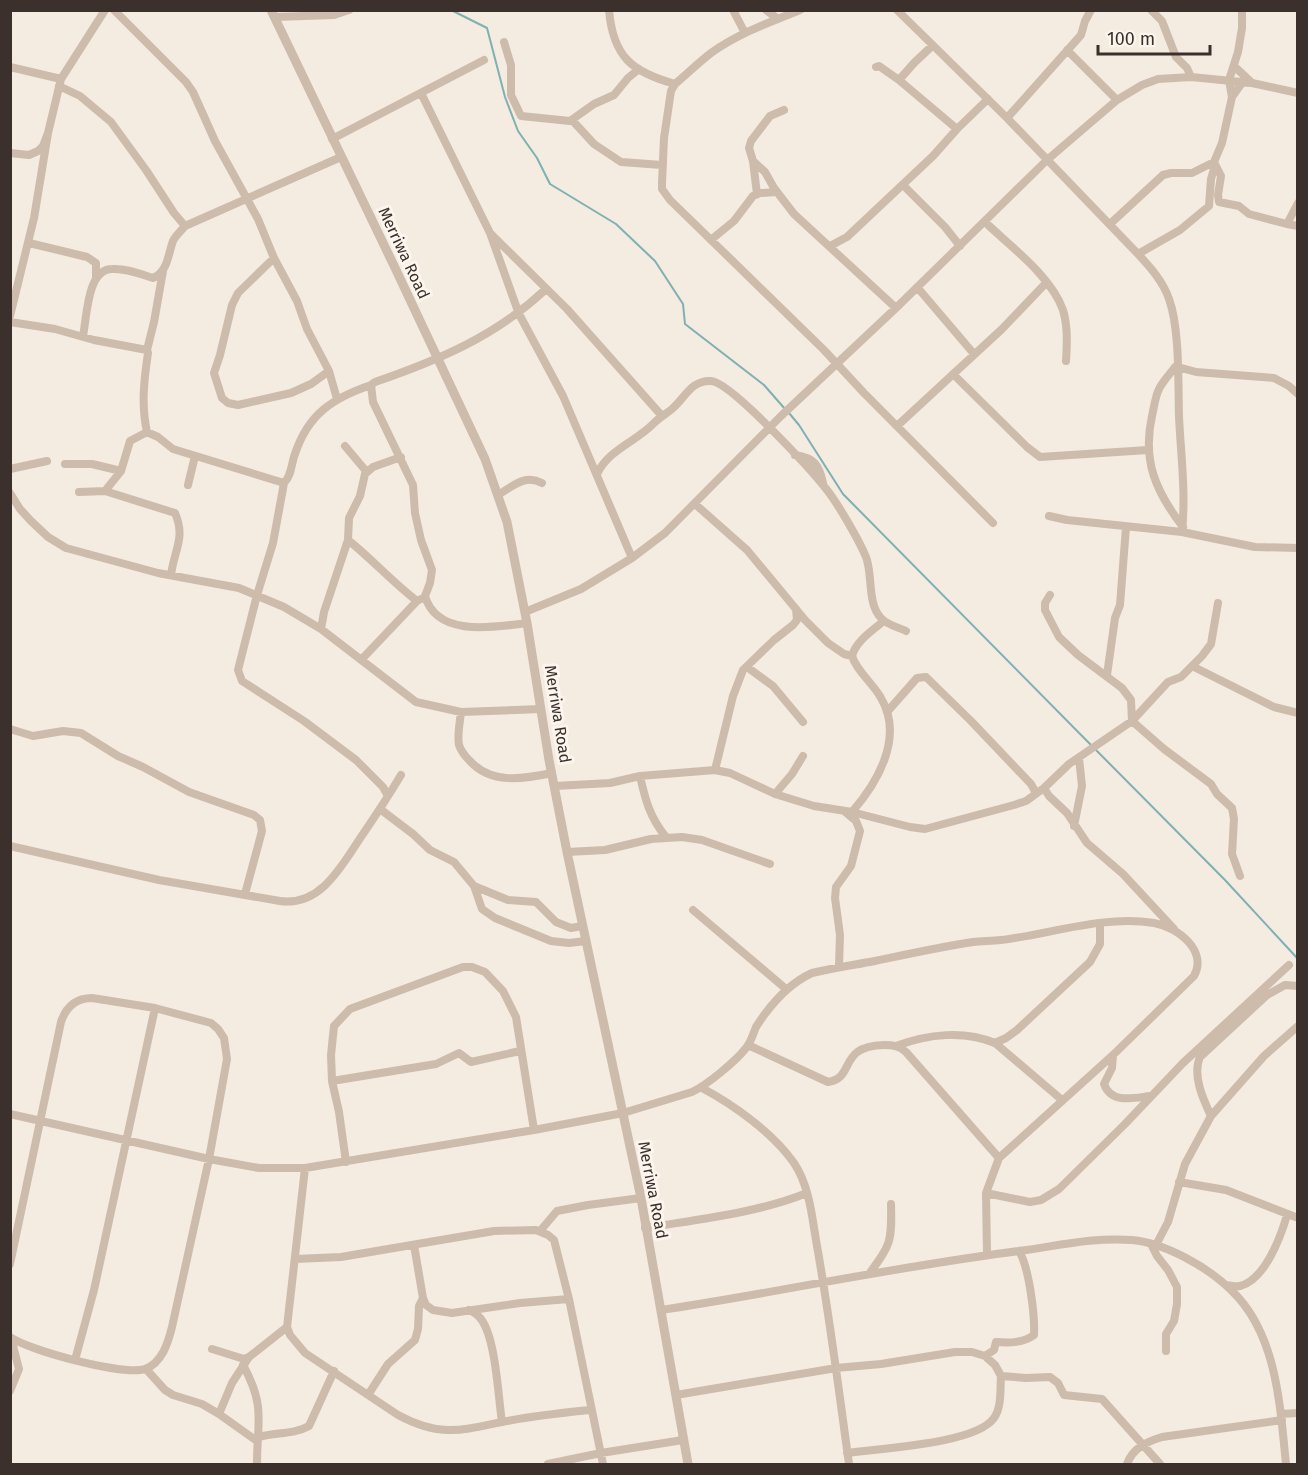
<svg xmlns="http://www.w3.org/2000/svg" width="1308" height="1475" viewBox="0 0 1308 1475" font-family="'Fira Sans',sans-serif">
<style>
.lines{fill:none;stroke-linecap:round;stroke-linejoin:round}
.stream{stroke:#7fb0b2;stroke-width:2}
.minor{stroke:#cdbbac;stroke-width:8}
.tertiary{stroke:#cdbbac;stroke-width:9}
.labels{text-anchor:middle;dominant-baseline:central;stroke-width:6;stroke-linejoin:round;paint-order:stroke}
.street-label{font-size:16px;fill:#3b302b;stroke:#fbf5ee}
</style>
<rect width="100%" height="100%" fill="#f4ebe1"/>
<g class="lines">
<path class="stream" d="M451,10l36,18 18,69 13,34 19,27 13,26 66,40 39,37 28,43 2,20 79,61 21,24
M789,413l10,12 44,69 248,251
M1095,749l130,131 73,79"/>
<path class="minor" d="M114,10l72,72 7,10 22,49 43,78 16,39 23,43 10,28 22,42 8,28
M609,10c4,47 23,62 66,74
M733,10l12,23
M766,10l12,9
M800,10c-30,12 -63,24 -89,43 -13,10 -24,21 -36,31l-4,7 -7,47 -2,45v6l8,11 154,150 40,43 129,130
M897,10l110,108 131,136c12,13 25,27 31,45 11,30 9,85 10,118 2,39 7,76 3,115
M1151,10l11,11 14,36 11,11 4,9
M275,17l59,-2 15,-5
M504,42l7,23v30l10,21 49,5 24,-17 20,-9 14,-17 11,-9
M1067,50l50,50
M1234,66l18,17
M10,67l51,12
M876,67l3,-1 20,14 58,49
M899,80l15,-17 18,-17
M59,86l21,10 31,26 35,48 28,43 11,13 156,-69
M421,93l69,140 29,81 44,82 69,162
M1232,97l-3,-17 9,-28 4,-24v-18
M784,110l-14,6 -19,25 -2,7 4,13 12,11 9,16 20,26 102,94
M1007,118l74,-83 4,-14 6,-11
M572,120l22,24 27,18 41,3
M332,139l152,-79
M10,153l19,2 9,-4 5,-5 5,-13 13,-54 44,-69
M753,161l4,33
M1214,162l7,14 -3,19 1,7 20,4 10,8 38,10 11,-21
M903,185l42,42 15,19
M985,222c25,24 66,54 78,88 5,17 4,34 3,51
M1110,224l53,-49 8,-2h21l22,-11 8,-19 10,-46 10,-14
M1287,224l11,2
M491,234l76,75 95,107
M712,239l22,-18 19,-25 7,-3 17,-1
M29,243l58,14 9,6v14
M830,246l17,-9 86,-81 24,-27 31,-30
M1138,254l42,-24 29,-24 2,-27 4,-14
M274,258l-36,35 -6,12 -12,50 -6,18 8,25 6,5 10,2 53,-12 20,-9 18,-13
M917,287l57,67
M10,316l24,-98 14,-85
M10,322l45,7 39,11 53,10 1,3c-4,27 -7,52 -1,79l11,5 15,12 111,34
M83,336c4,-19 4,-67 29,-67 14,-1 28,5 41,9 15,-6 15,-24 20,-37 3,-6 8,-10 12,-15
M147,350l7,-28 9,-51
M1175,367c-5,7 -12,14 -16,22 -4,8 -5,19 -7,27 -10,45 4,76 31,111
M1178,367l18,5 78,6 15,8 9,8
M953,374l74,73 13,10 108,-7
M371,385c-38,13 -63,29 -76,69 -4,10 -3,21 -11,29l-11,60 -16,52 -19,75 4,11 62,40 52,39 27,27 5,9
M897,426l105,-97 44,-46
M345,446l21,25
M795,455c19,3 24,9 28,28
M65,464h27l29,7
M10,469l37,-8
M597,474c12,-25 39,-32 57,-51 6,-6 12,-9 18,-14 13,-11 19,-29 39,-28 20,1 101,90 116,109 11,14 32,50 39,67 7,18 1,47 15,61 6,7 17,9 25,13
M188,485l7,-29
M105,491l16,-20 9,-30 17,-9
M79,492l26,-1 70,22c11,25 -1,37 -4,62
M10,493l10,16 11,12 17,16 18,11 92,25 81,15 45,19 37,22 95,73 45,10 80,-3
M498,495c15,-9 27,-21 44,-12
M695,504l52,46 58,70 23,23 16,11 8,2
M1049,516l18,4 115,12 73,15 43,1
M348,540c24,19 44,42 69,61
M1050,595l-5,8v7l14,27 19,18 44,33 9,12 1,21 32,28 47,35 6,10 15,14 2,11 -2,35 8,22
M525,612l56,-23 51,-31 33,-25 116,-117 115,-108 151,-148 70,-60 25,-15 16,-6 33,-2 61,6 46,10
M527,623c-32,4 -90,15 -102,-27l5,-13 2,-13 -11,-30 -6,-27 -2,-28 -40,-83 -2,-17 4,-3c64,-22 121,-46 171,-93
M321,629l3,-17 24,-72 1,-22 11,-22 5,-22 8,-7 28,-10
M362,659l55,-58 4,-2
M1192,666l82,41 24,6
M747,667l26,19 30,36
M1107,675l8,-57 5,-13 6,-78
M461,712c-1,10 -4,23 -2,33 2,6 6,11 10,15 22,25 55,19 83,13
M887,712l30,-34 9,-1 45,44 60,63 5,9
M10,729l23,7 30,-5 18,2 37,23 25,11 46,25 65,23 6,5 2,11 -17,63
M715,770l18,-74 10,-26 31,-30 19,-15 4,-5 -1,-11
M640,776c5,23 10,42 26,61
M555,786l55,-3 30,-7 75,-6 15,3 45,21 39,12 38,6 58,15 15,2 89,-24 12,-4 18,-13 25,-24 63,-43 36,-39 13,-5 21,-21 9,-12 7,-41
M1044,788l5,8 18,17 20,30 36,31 51,55
M775,794l17,-20 11,-18
M380,809l33,25 17,16 24,12 20,24 34,14 28,2 20,20 15,6 11,-2
M852,812c26,-30 52,-75 29,-114 -8,-15 -24,-26 -29,-42 4,-15 21,-26 32,-35
M1074,826l8,-40 -3,-28
M10,846l149,34 121,21c42,6 63,-38 83,-67 13,-19 26,-39 38,-59
M567,852l38,-2 46,-11 31,-2 20,3 68,24
M474,886l8,23 13,9 56,23 18,2 17,-2
M693,910l93,79
M839,966l1,-31 -5,-37 1,-11 15,-21 9,-35 -4,-10 -12,-10
M995,1043l11,-5 11,-8 73,-68 10,-18v-20
M748,1045l80,37c28,-4 9,-36 56,-37 9,0 15,1 22,7l93,106
M896,1046c32,-12 68,-16 99,-3l67,57
M1113,1055l-1,13 -8,16c7,20 29,14 46,12
M332,1081l104,-17 23,-11 12,9 49,-11
M702,1088c32,17 71,45 92,75 16,24 18,55 23,83 13,73 22,146 32,218
M10,1114l199,45 50,9h46l229,-38 89,-17 69,-21c15,-7 44,-31 54,-44 5,-6 7,-14 10,-21 14,-22 32,-43 56,-54 21,-5 42,-8 63,-12 33,-7 65,-14 98,-19 9,-1 18,-1 28,-2 50,-6 102,-25 153,-17 24,4 54,28 40,53l-81,79 -114,103 -13,35 1,61
M1211,1116c-8,-17 -19,-41 -11,-59l67,-62 18,-10 13,1
M346,1162l-7,-50 -7,-31 -1,-26 3,-29 16,-17 113,-42h9l13,5 18,19 13,26 18,113
M305,1168l-18,159 3,8 15,18 93,62c41,22 61,16 104,7 29,-6 59,-9 88,-12
M1179,1182l47,8 72,28
M986,1193l44,9 11,-2 18,-11 66,-65 58,-61 106,-98
M645,1228c55,-9 112,-15 162,-35
M540,1231l17,-20 31,-6 53,-7
M1151,1244l6,12 11,14 9,17v17l-3,17 -8,13v17
M414,1245l9,53 3,7 7,5 19,3 68,-10 49,-4
M1156,1245l12,-23 17,-58 26,-48 53,-60 34,-30
M295,1259l46,-2 153,-26 42,-1 12,5 6,5 15,59 34,165
M10,1264l51,-242c5,-15 15,-24 31,-24l63,10 56,15 7,6 6,9 3,21 -18,100 -37,168c-4,16 -10,36 -27,42 -21,7 -115,-18 -135,-32
M869,1274c22,-30 23,-32 22,-70
M1226,1285c4,0 9,2 14,1 25,-6 41,-50 47,-71
M469,1310c5,2 9,5 12,9 15,20 17,77 21,103
M661,1310c119,-18 238,-44 358,-59 38,-5 74,-14 113,-11 33,3 76,27 100,51 45,43 48,115 54,173
M212,1349l32,10 5,-2
M985,1356l9,-6 2,-8c14,1 27,1 38,-7 1,-20 -5,-68 -15,-84
M75,1360l19,-70 61,-282
M243,1365c23,42 14,56 14,99
M146,1369l19,21 8,5 29,9 17,10 13,-31 17,-26 38,-30
M10,1391l9,-22 -8,-31
M368,1395l20,-31 27,-24 3,-11 1,-23 4,-8
M676,1395l160,-27 45,-4 74,-12h17l13,4 10,9 6,11 25,2 24,-1 8,6 6,12 38,4 58,65
M219,1414l38,27
M1281,1414l17,-1
M259,1437c17,-5 34,-2 50,-11l25,-55
M847,1453c33,-5 129,-9 147,-35 8,-11 6,-29 7,-42
M548,1464l53,-11 82,-13
M1127,1464c6,-16 19,-22 35,-27l120,-17"/>
<path class="tertiary" d="M271,10l126,262 88,187 22,63 20,101 22,137 18,92 74,346 47,266"/>
</g>
<g class="labels">
<g class="street-label">
<text transform="translate(404 253) rotate(65)">Merriwa Road</text>
<text transform="translate(558 714) rotate(81)">Merriwa Road</text>
<text transform="translate(653 1190) rotate(79)">Merriwa Road</text>
</g>
</g>
<rect width="1308" height="1475" fill="none" stroke="#3b302b" stroke-width="24"/>
<path d="M1098 45v9h112v-9" fill="none" stroke="#3b302b" stroke-width="3"/>
<text x="1107" y="45" font-size="18" fill="#3b302b" stroke="#fbf5ee" stroke-width="4.5" paint-order="stroke">100 m</text>
</svg>
